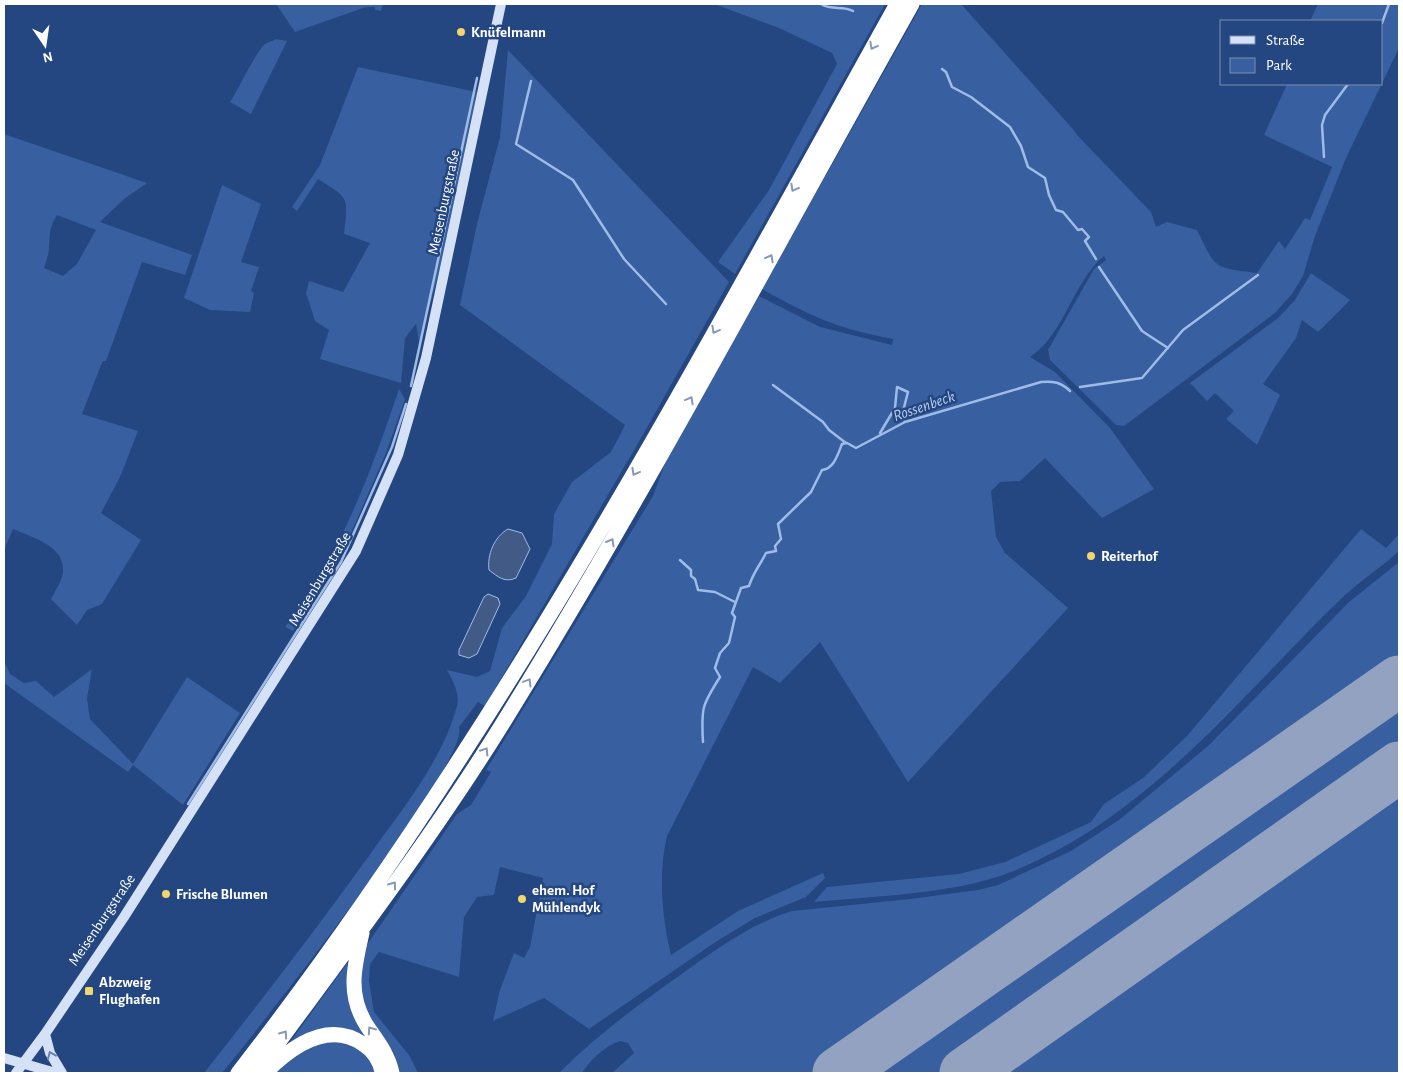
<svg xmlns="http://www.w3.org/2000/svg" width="1403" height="1077" viewBox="0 0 1403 1077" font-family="'Alegreya Sans',sans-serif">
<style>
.green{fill:#385f9f;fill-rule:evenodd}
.water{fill:#425b86;stroke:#9fbce8}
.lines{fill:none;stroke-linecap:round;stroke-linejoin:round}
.stream{stroke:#9fbce8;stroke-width:2.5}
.runway{stroke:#92a2c0;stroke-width:51}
.secondary{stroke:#d5e1f6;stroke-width:10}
.highway{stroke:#fff;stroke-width:15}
.oneway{stroke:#8799ba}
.oneway2{stroke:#6b84b0}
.poi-dot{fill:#f2d56f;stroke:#244681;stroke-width:2}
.labels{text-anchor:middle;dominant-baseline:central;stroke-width:5;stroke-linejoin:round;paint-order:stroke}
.poi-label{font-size:15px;font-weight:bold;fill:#fff;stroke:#244681;text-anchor:start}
.street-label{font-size:15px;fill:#fff;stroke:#244681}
.water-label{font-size:16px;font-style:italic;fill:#b6ccef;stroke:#244681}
</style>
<rect width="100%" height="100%" fill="#244681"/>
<path class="green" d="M276,4h107l-2,7 -6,-1v-3h-9l-71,25z
M714,4h171l-150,270 -17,-12 51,-72 68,-126 -5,-11 -53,-25z
M922,4h39l111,124 6,8 73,76 5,15 11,-5 30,8c20,40 15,37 60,43l22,-32 6,8 20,-31 5,2 22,-53 -68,-32 23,-51h95v-63h-72l8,-17h81v44l-53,110 -31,78 -12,40 -11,18 -17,19 -151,113 -8,-1 -66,-65 -2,-10 46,-81 12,-9 -2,-4c-32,27 -39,78 -74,101l25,15 55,56 44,61 -52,29 -57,-60 -25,23 -20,1 -9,9 5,46 9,16 63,55 -160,174 -88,-140 -40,41 -27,-16 -86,169c-9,37 -5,82 4,119l67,-44 85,-38 2,5 -19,19 -51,21 -38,23 -128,88 -45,-31 -51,23 7,-31 14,-37 10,5 6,-11 13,-69 -43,-11 -6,28 -17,2 -13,20 -5,60 -80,-25 -9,12 -1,17 5,31 35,43 9,18h-20l-4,-20 -29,-40 -7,-48 8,-19 91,-132 14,-9 20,-33 -5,-2 167,-274 14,-38 92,-162 61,31 72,18 1,-6c-55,-10 -83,-23 -131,-50z
M276,39l11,2 -36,73 -21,-12c8,-12 27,-52 35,-58 3,-2 8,-3 11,-5z
M508,50l221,232 -88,156 -156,268 -7,-4 -19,25c12,34 -203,305 -237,346h-18c57,-72 113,-145 167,-220 32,-45 71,-92 86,-147 3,-12 -4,-25 -10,-36l30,7 13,-6 12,-43 24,-32 26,-52 2,-30 18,-32 39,-30 14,-27 -165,-120 17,-81 23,-87z
M358,67l119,25 -38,181 -20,69 -3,-18 -11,14 -4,45 -81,-24 9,-29 -14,-9 -9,-28 3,-12 34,11 27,-49 -26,-9c4,-37 6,-35 -26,-55l-21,32 -5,-4 28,-42z
M4,134l143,49 -23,16 -24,23 92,33 -7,20 -43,-13 -36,99h-3l-2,4 -19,49 56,17 -18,46 -19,36 40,27 -39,64 -15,6 -10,15 -26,-26c4,-8 13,-21 12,-30 0,-24 -32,-32 -50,-40l-9,21zM57,215l39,15 -19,34 -14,12 -19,-8c2,-6 5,-14 5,-21 1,-13 0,-19 8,-32z
M222,185l39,19 -20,58 18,5 -8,24 3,2 -4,19 -40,-2 -26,-12z
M1311,273l39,27 -32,32 -16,-12 -6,18 -33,46 17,11 -23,50 -31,-26 8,-8 -19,-18 -8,8 -17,-18 88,-65 17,-18z
M399,389l6,10 -19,54 -46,105 -47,73 -8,-4c55,-70 86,-155 114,-238z
M1361,529l25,19 13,-14v17c-17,16 -38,29 -55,45 -104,100 -195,221 -333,276 -55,22 -137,24 -197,30l13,-15 132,-13 46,-12 86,-40 13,-18 39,-26 44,-42z
M1399,562v511h-787l22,-20 -6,-10 -8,-2c-15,5 -30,19 -38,32h-23c38,-38 80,-69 124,-100 34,-24 69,-50 109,-62l118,-12 68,-9 20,-5 73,-34 48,-31 89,-74 141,-144z
M4,661l6,13 14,9 12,-2 18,16 38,-28 -5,30 3,20 43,45 54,-87 53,36 -57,92 -50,-40 -5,7 -124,-89z
M351,958l20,84 -15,-8 -68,11z
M340,1040c17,6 32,13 35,33h-101c20,-24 36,-28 66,-33z"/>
<path class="water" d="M508,529l14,4 8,16 -14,29c-11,5 -18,-1 -27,-8 -2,-15 5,-33 19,-41z
M488,594l10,4 2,6 -23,50 -8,4 -10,-3v-5l25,-53z"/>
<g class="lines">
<path class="stream" d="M821,4c11,7 22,1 32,7
M1382,23l7,-19
M942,69l4,3 6,15 19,10 39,30 11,19 7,21 17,11 4,17 7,15 7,2 15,18 4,-1 7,8 -4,4 11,18
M531,81l-15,63 57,36 51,79 42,45
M1324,157l-2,-32 3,-10 23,-31
M1099,267l43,64 26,17
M773,385l50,37 6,8 17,13
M411,386l66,-308
M1080,387l62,-9 41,-48 75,-55
M880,433l15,-25 2,-21 11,5 -6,23 3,7
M680,560l11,10v6l4,3 3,11 17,2 20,10
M703,742c-2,-34 -1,-37 17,-65l-5,-9 5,-15 9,-10 6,-26 -3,-4 9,-25 8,-2c5,-15 10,-19 17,-33l10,-2 -1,-5 6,-7 -3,-15 33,-32 11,-22c12,-1 16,-16 20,-26l5,-1 9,5 49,-26 136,-40c12,-1 20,0 29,9
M188,804l153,-242 51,-115 14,-43"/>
<path class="runway" d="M838,1073l561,-392
M965,1073l434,-306"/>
<path class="secondary" d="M45,1034l5,19 12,20
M4,1058l52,15
M16,1073l29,-39 79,-117 232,-366 42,-96 28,-97 75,-354"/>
<path class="highway" d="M362,933c-8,34 -15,62 5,93 11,16 21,28 25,47
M266,1072c25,-25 62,-52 97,-28 10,6 17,17 19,28
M238,1073c258,-331 456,-704 659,-1069
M256,1073c84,-115 172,-229 247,-350 145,-234 274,-479 409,-719"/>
</g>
<defs><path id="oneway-chevron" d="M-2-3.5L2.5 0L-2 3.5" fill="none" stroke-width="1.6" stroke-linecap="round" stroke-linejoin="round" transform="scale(1.25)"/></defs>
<g class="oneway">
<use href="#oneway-chevron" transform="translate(873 46) rotate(119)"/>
<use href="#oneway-chevron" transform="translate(794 188) rotate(119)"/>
<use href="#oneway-chevron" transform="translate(770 258) rotate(-61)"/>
<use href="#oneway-chevron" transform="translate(715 330) rotate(119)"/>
<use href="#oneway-chevron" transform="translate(690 400) rotate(-61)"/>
<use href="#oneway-chevron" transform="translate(635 472) rotate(119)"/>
<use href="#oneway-chevron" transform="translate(611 542) rotate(-60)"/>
<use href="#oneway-chevron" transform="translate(528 682) rotate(-59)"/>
<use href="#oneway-chevron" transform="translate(485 751) rotate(-57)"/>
<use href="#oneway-chevron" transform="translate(393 885) rotate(-54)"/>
<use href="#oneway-chevron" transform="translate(371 1030) rotate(-125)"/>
<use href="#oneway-chevron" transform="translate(284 1034) rotate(-54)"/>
</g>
<use class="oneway2" href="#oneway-chevron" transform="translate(51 1055) rotate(-113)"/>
<g class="poi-dot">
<circle cx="461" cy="32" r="5"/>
<circle cx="1091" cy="556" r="5"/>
<circle cx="166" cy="894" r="5"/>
<circle cx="522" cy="899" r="5"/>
<rect x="84" y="986" width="10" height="10" rx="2.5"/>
</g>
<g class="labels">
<g class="poi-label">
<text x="471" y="32">Knüfelmann</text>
<text x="1101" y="556">Reiterhof</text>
<text x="532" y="890">ehem. Hof<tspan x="532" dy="17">Mühlendyk</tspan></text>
<text x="176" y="894">Frische Blumen</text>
<text x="99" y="982">Abzweig<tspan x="99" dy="17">Flughafen</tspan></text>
</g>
<g class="street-label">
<text transform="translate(444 202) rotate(-78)">Meisenburgstraße</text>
<text transform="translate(320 579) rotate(-59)">Meisenburgstraße</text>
<text transform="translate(102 920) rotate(-56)">Meisenburgstraße</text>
</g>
<g class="water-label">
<text transform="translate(924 406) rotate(-19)">Rossenbeck</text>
</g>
</g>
<rect width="1403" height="1077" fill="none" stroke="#ffffff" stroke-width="10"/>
<rect x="1220" y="20" width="162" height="65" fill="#244681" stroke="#7c90b3"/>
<rect x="1230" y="36" width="25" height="8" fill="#d5e1f6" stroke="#7c90b3"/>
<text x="1266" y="45" font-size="15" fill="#ffffff">Straße</text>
<rect x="1230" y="58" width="25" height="15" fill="#385f9f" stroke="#7c90b3"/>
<text x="1266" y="70" font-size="15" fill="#ffffff">Park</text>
<g transform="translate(45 45) rotate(167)" stroke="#244681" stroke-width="4" paint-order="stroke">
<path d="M0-4L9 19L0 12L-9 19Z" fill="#ffffff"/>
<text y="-8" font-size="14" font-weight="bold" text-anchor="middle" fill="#ffffff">N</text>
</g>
</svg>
